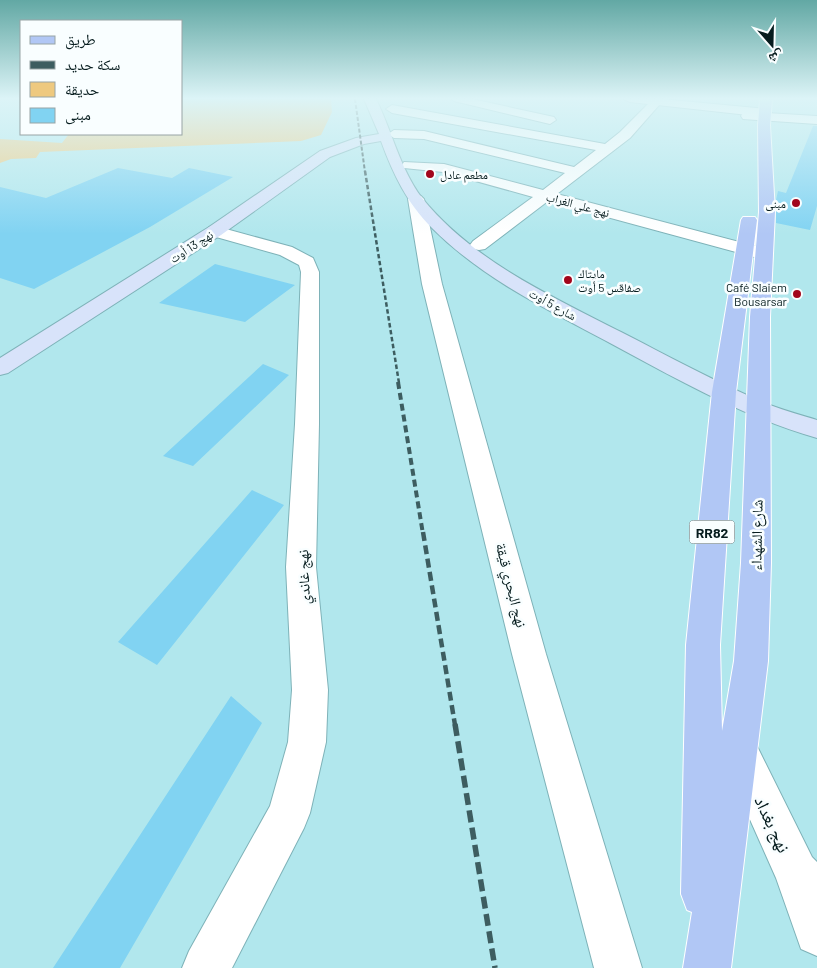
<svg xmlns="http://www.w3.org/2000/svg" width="817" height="968" viewBox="0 0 817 968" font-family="Barlow,'Noto Naskh Arabic',sans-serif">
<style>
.green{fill:#eec97f}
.building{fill:#81d3f2}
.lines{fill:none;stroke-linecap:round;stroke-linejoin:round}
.minor-casing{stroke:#7eb2b8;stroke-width:2}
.tertiary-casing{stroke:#7eb2b8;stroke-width:2}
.secondary-casing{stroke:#7eb2b8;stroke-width:2}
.primary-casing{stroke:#fff;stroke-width:2}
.minor{fill:#fff;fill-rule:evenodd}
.tertiary{fill:#fff;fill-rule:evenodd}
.secondary{fill:#d8e3fa;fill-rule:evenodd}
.primary{fill:#b1c7f5;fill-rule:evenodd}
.rail-far4{stroke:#3d5d60;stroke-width:2;stroke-dasharray:4 2;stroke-linecap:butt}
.rail-far3{stroke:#3d5d60;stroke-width:2.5;stroke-dasharray:4.5 2.5;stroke-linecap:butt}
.rail-far2{stroke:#3d5d60;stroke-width:4;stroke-dasharray:7 4;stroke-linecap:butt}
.rail-far1{stroke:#3d5d60;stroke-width:4.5;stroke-dasharray:9 4.5;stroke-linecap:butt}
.rail{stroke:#3d5d60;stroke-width:5.5;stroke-dasharray:12 5.5;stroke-linecap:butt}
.poi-dot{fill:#a2061c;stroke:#f9feff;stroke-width:2}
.labels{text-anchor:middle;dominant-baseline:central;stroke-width:5;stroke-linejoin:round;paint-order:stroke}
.far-poi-label{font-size:12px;fill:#061c1e;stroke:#f9feff;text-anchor:start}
.far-street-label{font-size:12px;fill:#061c1e;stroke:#f9feff}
.shield{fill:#f9feff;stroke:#4f6062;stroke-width:1}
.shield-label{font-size:14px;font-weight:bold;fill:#061c1e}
.street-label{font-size:15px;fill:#061c1e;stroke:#f9feff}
.near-street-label{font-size:18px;fill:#061c1e;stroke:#f9feff}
</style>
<rect width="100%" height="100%" fill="#b1e7ed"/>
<path class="green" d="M181,99h150l1,13 -11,23 -20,6 -261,11 -4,6 -25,1 -11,4v-24l62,4 7,-9h112z"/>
<path class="building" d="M813,126h4v80l-7,24 -34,-7v-23l2,-9 8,2z
M118,168l54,10 17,-10 44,9 -83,50 -116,62 -34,-11v-91l46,11z
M215,264l80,21 -50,37 -86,-19z
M263,364l26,11 -96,91 -30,-10z
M252,490l32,15 -127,160 -39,-23z
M231,696l31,27 -142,245h-67z"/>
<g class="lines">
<g class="minor-casing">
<path id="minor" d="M452,99h20l82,18 2,3 -6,4 -96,-23z
M657,99l5,3 -2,2 -30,34 -73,56 213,56 3,4 -3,4 -6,1 -6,-1 -210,-57 -63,48 -6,1 -6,-1 -3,-4 3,-4 60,-44 -90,-25 -39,-4 -2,-3 2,-3 40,2 99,26 22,-17 -141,-34 -30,-1 -6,-4 6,-4 30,1 150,36 22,-17 -204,-37 -6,-4 6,-4 213,39 15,-12 32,-32z
M747,112l70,4v8l-74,-5 -2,-3 2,-3z
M215,226l77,21 21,11 6,14v152l-3,143 12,123 -2,52 -16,71 -6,15 -72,140h-50l7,-17 81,-145 18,-64 4,-52 -6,-123 9,-143 6,-152 -2,-7 -19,-10 -71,-20 -2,-4 2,-4z
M738,731l14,5 60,121 5,5v94l-16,-7 -25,-71 -57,-128 5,-14z"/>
</g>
<g class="tertiary-casing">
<path id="tertiary" d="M624,99h37l105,10 6,4 -6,4 -136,-15z
M416,194l5,2 3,3 18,85 104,370 96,314h-48l-82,-314 -90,-370 -14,-85 3,-3z"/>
</g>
<g class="secondary-casing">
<path id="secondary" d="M364,99h12c16,32 24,70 46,99 51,63 129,98 199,134 49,25 98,52 149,73 16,6 31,10 47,15v18c-74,-21 -140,-59 -207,-95 -62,-33 -127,-64 -178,-115 -25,-25 -39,-54 -51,-87l-17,3 -34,13 -109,78 -213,138 -8,2v-17l209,-131 111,-76 36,-13 23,-4z"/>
</g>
<g class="primary-casing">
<path id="primary" d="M760,99h12l-2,26 5,87 -5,105 1,246 -3,98 -37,307h-48l9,-56 -5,-2 -6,-16 5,-249 26,-253 29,-172 2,-3h12l2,3 -21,172 -16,253 2,86 12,-70 7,-98 9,-246 9,-105 -1,-87z"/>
</g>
<use href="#minor" class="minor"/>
<use href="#tertiary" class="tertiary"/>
<use href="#secondary" class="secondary"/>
<use href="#primary" class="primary"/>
<path class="rail-far4" d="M355,99l10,73"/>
<path class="rail-far3" d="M365,171l34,212"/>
<path class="rail-far2" d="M398,382l25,152"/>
<path class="rail-far1" d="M423,532l32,193"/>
<path class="rail" d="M455,724l40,244"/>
</g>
<linearGradient id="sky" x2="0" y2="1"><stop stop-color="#62a8a4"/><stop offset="0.42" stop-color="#dcf4f7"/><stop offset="1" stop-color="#dcf4f7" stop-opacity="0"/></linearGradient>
<rect width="817" height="234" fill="url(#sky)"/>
<g class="poi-dot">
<circle cx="430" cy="174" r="5"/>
<circle cx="796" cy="203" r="5"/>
<circle cx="568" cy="280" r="5"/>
<circle cx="797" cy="294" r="5"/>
</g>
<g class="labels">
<g class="far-poi-label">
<text x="440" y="174">مطعم عادل</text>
<text x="786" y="203" text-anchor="end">مبنى</text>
<text x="578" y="273">مايتاك<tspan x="578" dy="14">صفاقس 5 أوت</tspan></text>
<text x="787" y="287" text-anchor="end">Café Slaiem<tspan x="787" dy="14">Bousarsar</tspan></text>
</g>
<g class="far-street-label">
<text transform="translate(578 204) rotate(15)">نهج علي الغراب</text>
<text transform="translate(191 246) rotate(-33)">نهج 13 أوت</text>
<text transform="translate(553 304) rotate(29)">شارع 5 أوت</text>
</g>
<rect class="shield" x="689.5" y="520.5" width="45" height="23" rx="4"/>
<g class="shield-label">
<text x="712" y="532">RR82</text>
</g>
<g class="street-label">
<text transform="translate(756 535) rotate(-89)">شارع الشهداء</text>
<text transform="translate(303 577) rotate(-92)">نهج غاندي</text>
<text transform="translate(512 585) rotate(76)">نهج البحري قيقة</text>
</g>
<g class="near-street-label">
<text transform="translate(773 824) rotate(65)">نهج بغداد</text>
</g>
</g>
<rect x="20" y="20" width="162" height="115" fill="#f9feff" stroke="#98a4a5"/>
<rect x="30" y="36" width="25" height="8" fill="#b1c7f5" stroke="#98a4a5"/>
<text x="65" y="45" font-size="15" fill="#061c1e">طريق</text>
<rect x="30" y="61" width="25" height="8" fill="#3d5d60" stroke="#98a4a5"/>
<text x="65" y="70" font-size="15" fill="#061c1e">سكة حديد</text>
<rect x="30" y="82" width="25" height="15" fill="#eec97f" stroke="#98a4a5"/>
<text x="65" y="95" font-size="15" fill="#061c1e">حديقة</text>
<rect x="30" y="108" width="25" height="15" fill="#81d3f2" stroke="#98a4a5"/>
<text x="65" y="120" font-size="15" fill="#061c1e">مبنى</text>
<g transform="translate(772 45) rotate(160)" stroke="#f9feff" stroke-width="4" paint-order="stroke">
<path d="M0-4L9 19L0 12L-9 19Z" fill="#061c1e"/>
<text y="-8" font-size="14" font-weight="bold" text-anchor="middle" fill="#061c1e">ش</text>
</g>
</svg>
